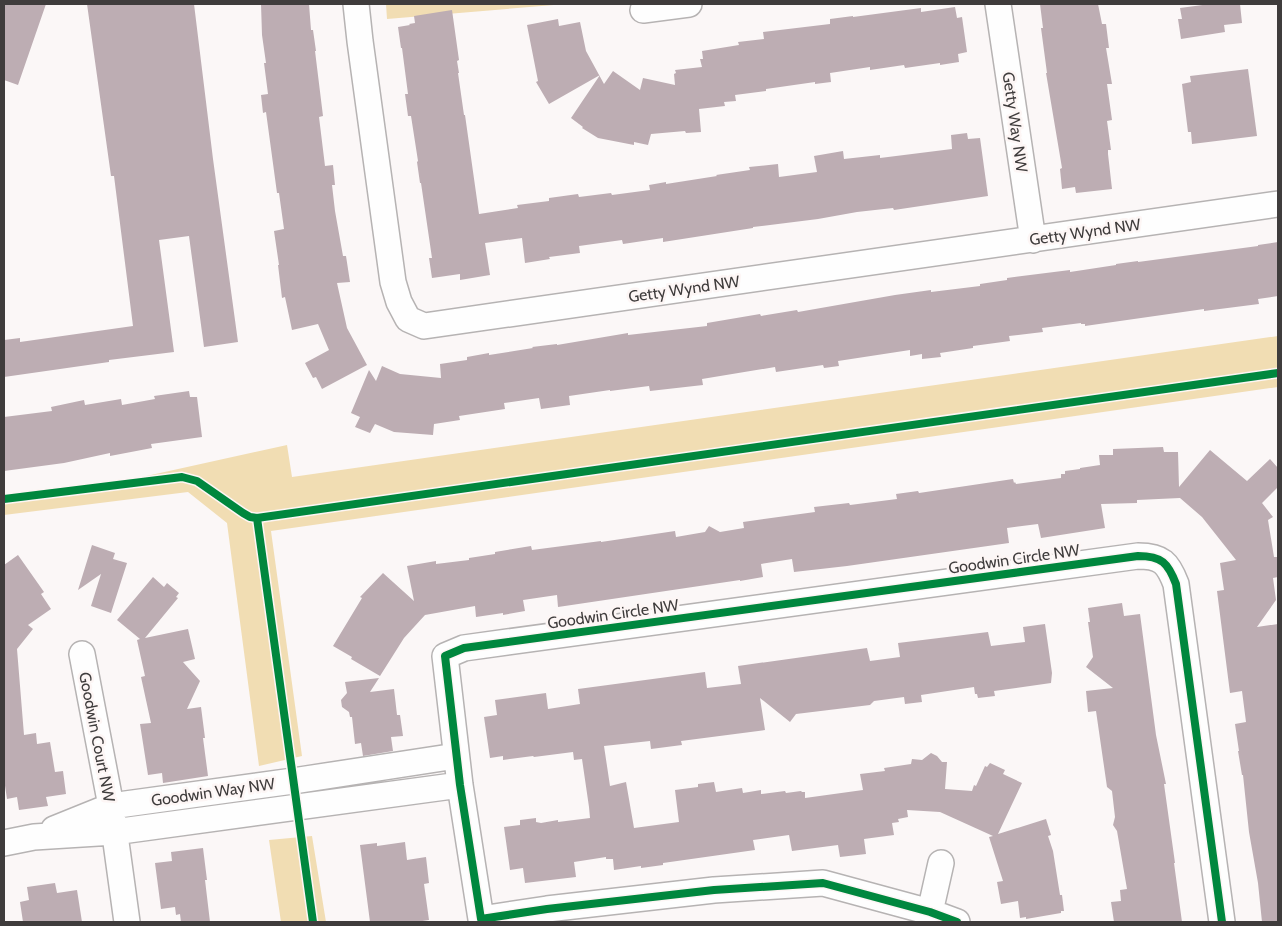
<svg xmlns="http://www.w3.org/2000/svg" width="1282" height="926" viewBox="0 0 1282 926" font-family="Cabin,sans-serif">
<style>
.green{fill:#f1ddb3}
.building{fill:#bdadb3}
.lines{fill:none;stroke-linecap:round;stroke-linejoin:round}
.street-casing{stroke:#b6b3b3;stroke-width:28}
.street{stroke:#fefefe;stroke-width:25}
.cycleway-casing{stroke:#fdf6f5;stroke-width:11}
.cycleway{stroke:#00873e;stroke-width:8}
.labels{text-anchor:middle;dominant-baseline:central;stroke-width:5;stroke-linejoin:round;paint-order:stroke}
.street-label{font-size:16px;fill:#3f3c3c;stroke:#fdf6f5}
</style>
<rect width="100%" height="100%" fill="#fbf7f7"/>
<path class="green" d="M386,4h180l-179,15z
M1278,336v51l-1007,144 31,225 -43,10 -32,-243 -39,-31 -184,23v-21l138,-17 145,-32 5,32z
M312,836l14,86h-45l-12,-82z"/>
<path class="building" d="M4,4h42l-28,81 -14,-5z
M87,4h107l19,155 25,183 -34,5 -15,-111 -30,4 15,112 -65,8v2l-105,15v-37l16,-2v4l113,-16 -19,-150h-3z
M261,4h48l2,26h2l3,21h-1l8,65 -4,1 6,49 8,-1 2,20h-3l3,26 8,45h3l4,26 -13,1 10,45 20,37 -45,24 -6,-12 -3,1 -8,-15 24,-13 -11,-26 -26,6 -7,-33 -3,1 -4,-33h1l-5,-34 10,-2 -5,-36h-2l-11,-81 -3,1 -2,-18 7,-1 -4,-31h2l-4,-28z
M1040,4h58l4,20h4l3,24h-3l6,36h-5l5,36 -5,1 4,29h-3v4l4,35 -36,4 -1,-6 -13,2 -2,-20 2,-1 -16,-95h1l-6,-45h2z
M1210,4h30l2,19 -18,2 1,7 -44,7 -3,-20h4l-2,-11z
M955,7l2,11 5,-1 5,35 -9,2 1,8 -19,3v-2l-35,5 -1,-3 -34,5v-3l-40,6 1,9 -16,2v-2l-49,7v2l-31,4 1,6 -12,1 1,4 -26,3 2,23 -15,1 -1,-2 -34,3 -3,11 -14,-3v3l-36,-7 -16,-10 1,-1 -12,-9 29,-43 -51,29 -13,-22 2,-1 -11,-56 31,-6 1,7 21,-4 6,29 18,33 9,-13 27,19 3,-12 32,7 -1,-11 2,-1 -1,-3 27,-3 -2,-8h3l-1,-8 37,-6 -1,-3 26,-3 -1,-7 67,-8v-5l23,-3v1l68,-9v4z
M452,10l7,50 -2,1 2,12h-1l6,42h1l14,99 39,-6 -1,-3 32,-4v-3l29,-4 1,3 32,-4 1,2 38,-5 -1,-5 17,-3v2l51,-8 -1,-1 34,-5 -1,-3 29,-3 1,13 38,-5 -3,-16 29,-5 1,8 36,-4v3l72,-9 -1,-14 16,-2 1,6 12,-1 8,58 -94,14 -1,-2 -36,4 -39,7 -65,8v1l-90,14v-4l-40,6 -1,-4 -43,6 1,7 -31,4 1,2 -25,4 -3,-25 -37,5 5,32 -30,5v-6l-28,4 -3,-20h3l-11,-75h-1l-3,-21 1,-1 -7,-45h-3l-3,-22h3l-6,-46h-1l-3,-21 12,-2 -1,-1 6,-1 -1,-7z
M1248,69l9,67 -65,8 -1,-12h-3l-6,-48 9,-2 -1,-6z
M1278,242v54l-20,3 1,5 -55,7v-2l-119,17v-2h-4v-1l-39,5 1,4 -34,4 1,5 -37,5v2l-33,5 1,4 -19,2v-5l-12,2v-6l-72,11 1,5 -15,2 -1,-3 -47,7 -1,-5 -73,12 1,6 -53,6 -1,-5 -39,5v-1l-41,6 1,9 -29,4 -2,-11 -35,5 1,6 -46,7 1,4 -26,4 -1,11 -39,-3 -19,-8 -5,9 -15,-6 5,-10 -9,-4 18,-43 7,11 6,-15 18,8 41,4 -1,-14 27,-4v-3l22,-4v2l44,-7 -1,-1 25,-3v1l71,-12v2l79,-9v-3l53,-9 1,2 36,-6 1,2 97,-17 36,-5v2l49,-6v-2l27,-4v-2l63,-8v2l46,-7v-1l22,-3v1l120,-16v-1z
M189,391l1,6h7l5,40 -51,7 1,4 -42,8v-3l-46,10 -60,8v-54l48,-6 -1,-4 33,-7 1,5 36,-6 1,6 33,-6 -1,-3z
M1163,447l1,5h14l1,35 31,-37 37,31 23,-22 8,9v19l-16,16 11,14 -5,3 6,37h4v20l-5,1 3,22 -19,27 21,-3v298h-16l-4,-39 -9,-51 -6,-57h-1l-4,-24h1l-4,-27 11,-2 -4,-31 -12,2 -13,-102 7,-1 -4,-27 16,-3 -34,-43 -22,-19 -43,2v3l-36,1 4,24 -64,10 -3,-14 -31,4 2,15 -162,23 -53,6 -2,-13 -31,5 2,13 -23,4v-1l-182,27 -1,-12 -34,5 2,11 -22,4v-2l-27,4 -1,-11 -50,9 -21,23 -24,38 -29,-17 1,-2 -19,-11 29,-48 -2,-1 23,-24 31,28 -7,-35 29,-5v3l33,-4v-2l26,-4v-2l36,-6 1,4 69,-9v1l74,-11 1,6 29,-5 4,-6 11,6 24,-4 -1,-6 72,-10 -1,-5 35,-4 1,2 47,-6 -1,-5 22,-3 1,2 94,-14 1,4 1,-1 1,2 45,-6v-4h4v-3l15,-2v-1l20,-3 -1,-10h14v-6z
M92,545l23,8 -2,6 14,4 -16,50 -20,-7 10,-32 -23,16z
M18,555l26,37 -3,2 10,15 -23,16 5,4 -16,20 7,86 12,-2 1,11 13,-2 5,30 8,-1 3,23 -20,3 2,9 -29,4 -2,-13 -10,2 -3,-20v-214z
M153,577l11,10 3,-4 12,10 -3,4 2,1 -33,40 43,-9 7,30 -12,3 17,19 -13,28 14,-2 4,31h-2l5,38 -45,7 -1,-10 -14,2 -8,-51 11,-1 -10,-46 4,-1 -8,-36 3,-1 -23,-19z
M1122,603l2,13 16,-2 16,121 10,49h-2l11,79h-1l8,59h-68l-3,-20 10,-1 -1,-11 7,-1 -10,-58 -4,-6 2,-8 -3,-26 -5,-4 -11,-76 -8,1 -2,-21 27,-3 -27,-21 7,-10 -5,-35h2l-2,-14z
M1045,624l7,49 -1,10 -57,8 1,5 -17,2 -1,-4h-2l-1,-7 -53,8 1,7 -17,2 -1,-7 -30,4 -4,4 -74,9 -6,8 -30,-24 5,32 -84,11 1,4 -31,4 -1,-8 -46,5 6,40 16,-4 8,46 45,-6 -4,-32 23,-3v-3l16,-2 2,10 26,-4 1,5 18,-3v4l24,-3 1,2 15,-2 1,1h3v6l58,-8 -3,-16 25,-3 -1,-3 27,-4 1,-5 10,1 9,-7 6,3 5,6h5l-2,27 27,2 2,-6 2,1 9,-20 2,1 3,-4 15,7 -2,4 19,9 -24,51 48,-15 5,16 -3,1 5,15 7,44h2l2,16h-3v2l-35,6v-2l-6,1 -2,-17 -17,3 -4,-22 6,-1 -14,-44 4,-1 -53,-24 -33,-2 1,7 -10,2 1,3 -7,1 2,12 -30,4 2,15 -26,3 -2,-12 -46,6 -3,-16 -36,5 2,10 -92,13v2l-22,3v-2l-27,4 -1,-11h-7v-2l-32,5 2,15 -51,6 -2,-15 -13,2 -6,-43 16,-2v-5l16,-2v4l5,1 17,-3v2l32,-4 -1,-11 -7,-48 -8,1 -1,-8 -39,5 -1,-1 -30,4v-4l-13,2 -6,-41 13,-2 -2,-15 51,-7 2,16 32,-5 -2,-15 127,-17 2,16 34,-4 -3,-18 129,-18 3,13 30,-4 -2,-14 90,-11 3,14 34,-4 -2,-15z
M379,678l-9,14 24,-3 3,26h3l3,21 -12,1 2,14 -30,5 -2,-13 -6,1 -3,-27h-2l-1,-5 -7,-5 -1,-7 6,-7 -2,-11z
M405,842l2,18 19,-3 3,26 -5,1 5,36 -13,2h-46l-10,-77 17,-2v3z
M203,848l4,32h-2l5,42h-29l-1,-8 -4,1 -1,-8 -14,2 -6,-46 17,-2 -1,-9z
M55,883l2,10 20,-3 5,32h-59l-3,-20 9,-2 -2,-13z"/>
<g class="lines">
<g class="street-casing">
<path id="street" d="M356,4l4,37 33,241 6,20 9,17 16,7 854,-122
M998,4l35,236
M643,10l46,-6
M82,654l29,152 16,116
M54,829l57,-23 182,-25 163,-25
M4,843l30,-6 80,-5 346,-47
M930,912l11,-49
M957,922l-27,-10 -107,-29 -109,7 -167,19 -66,10 -21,-134 -15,-129 19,-8 674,-92c24,0 30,7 38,28l46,338"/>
</g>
<use href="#street" class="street"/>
<g class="cycleway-casing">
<path id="cycleway" d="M4,499l178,-22 15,4 46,32 7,4 7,1 1021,-145
M257,518l56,404
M957,922l-27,-10 -107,-29 -109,7 -167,19 -66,10 -21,-134 -15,-129 19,-8 674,-92c24,0 30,7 38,28l46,338"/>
</g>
<use href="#cycleway" class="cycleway"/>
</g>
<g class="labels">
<g class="street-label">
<text transform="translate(1015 122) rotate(82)">Getty Way NW</text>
<text transform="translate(1085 232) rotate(-8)">Getty Wynd NW</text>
<text transform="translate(684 289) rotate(-8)">Getty Wynd NW</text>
<text transform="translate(1014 559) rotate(-8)">Goodwin Circle NW</text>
<text transform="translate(613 614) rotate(-8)">Goodwin Circle NW</text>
<text transform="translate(97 737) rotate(79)">Goodwin Court NW</text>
<text transform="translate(213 792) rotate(-8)">Goodwin Way NW</text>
</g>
</g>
<rect width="1282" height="926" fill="none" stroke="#3f3c3c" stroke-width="10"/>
</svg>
